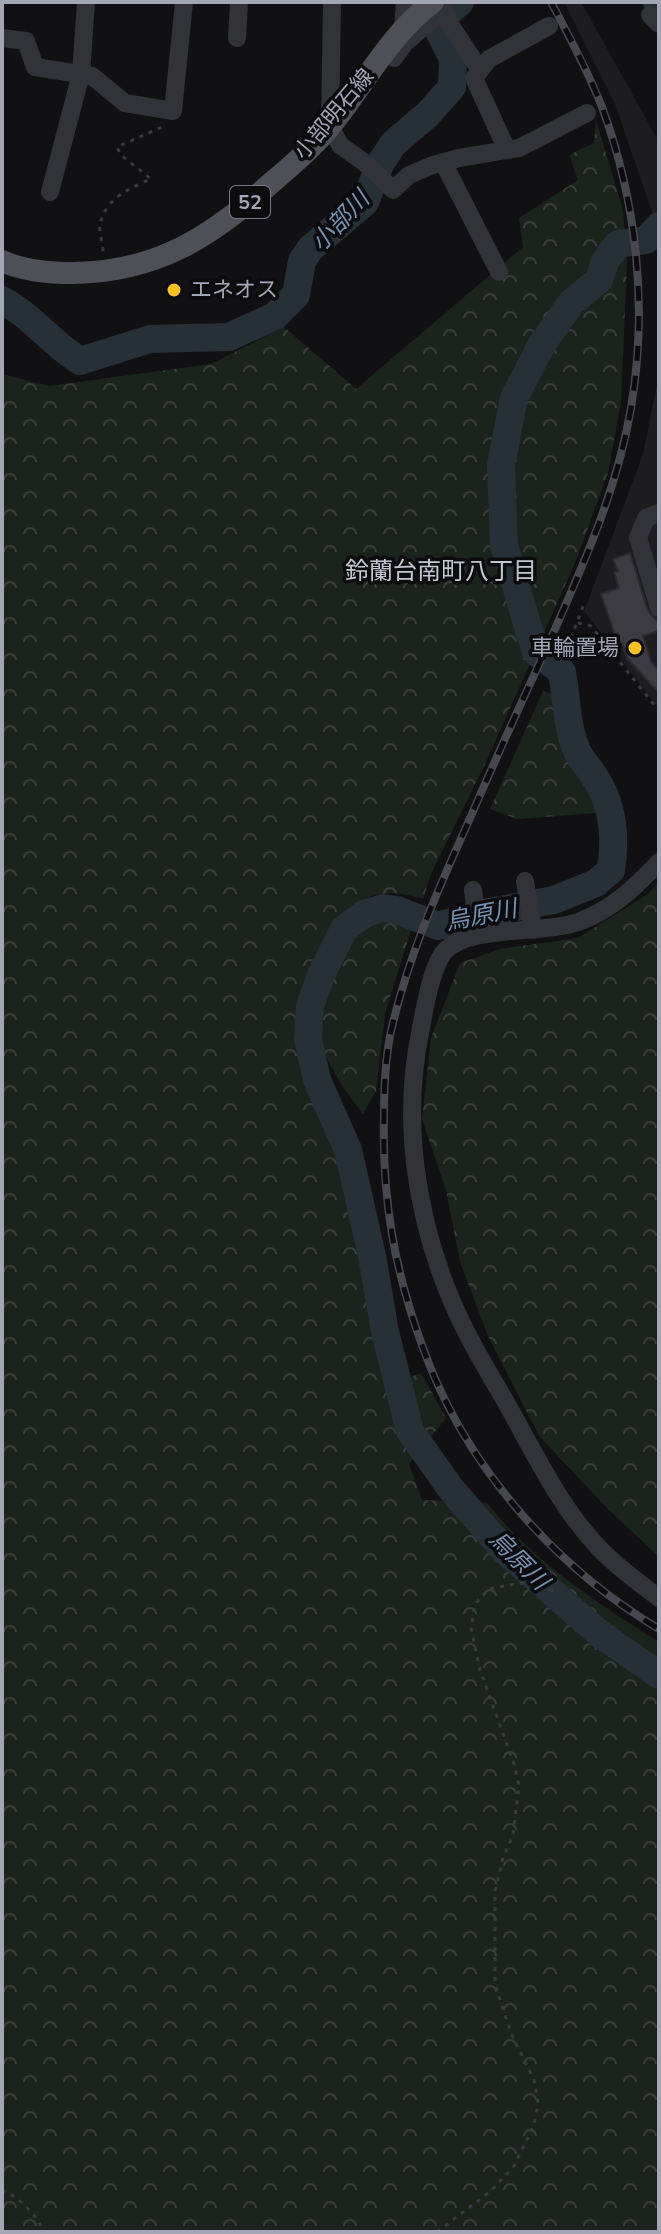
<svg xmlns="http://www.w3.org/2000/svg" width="661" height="2234" viewBox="0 0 661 2234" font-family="'Nunito Sans','Noto Sans JP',sans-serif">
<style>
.built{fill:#1d1d20}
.forest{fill:url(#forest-crowns)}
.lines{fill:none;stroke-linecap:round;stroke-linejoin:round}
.river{stroke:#272f37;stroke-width:28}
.building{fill:#3b3b41;stroke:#2b2b2f;stroke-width:2}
.path{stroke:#383a3f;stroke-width:3;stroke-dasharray:4 6;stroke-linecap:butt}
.minor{stroke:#323338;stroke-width:18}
.major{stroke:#4e4f57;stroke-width:22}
.rail-casing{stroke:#47484f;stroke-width:8}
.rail{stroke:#0c0c0e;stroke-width:5;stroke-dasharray:15;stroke-linecap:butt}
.poi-dot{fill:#fdc11f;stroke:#0c0c0e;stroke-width:3}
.labels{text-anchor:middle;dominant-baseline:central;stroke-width:7;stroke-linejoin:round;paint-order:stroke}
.shield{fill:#0c0c0e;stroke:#757883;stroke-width:2}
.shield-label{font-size:20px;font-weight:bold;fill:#a2a6b5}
.street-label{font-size:22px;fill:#a2a6b5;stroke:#0c0c0e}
.poi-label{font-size:22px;fill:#a2a6b5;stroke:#0c0c0e;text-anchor:start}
.water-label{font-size:24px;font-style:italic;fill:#7692b2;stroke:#0c0c0e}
.neighbourhood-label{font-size:24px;fill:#c3c6d0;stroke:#0c0c0e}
</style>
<defs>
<pattern id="forest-crowns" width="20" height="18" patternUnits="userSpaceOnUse" patternTransform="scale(2)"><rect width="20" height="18" fill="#1b231d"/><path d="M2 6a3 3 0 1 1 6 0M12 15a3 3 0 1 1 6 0" fill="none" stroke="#39403c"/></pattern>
</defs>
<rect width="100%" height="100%" fill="#111113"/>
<path class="built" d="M564,2h17l78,140v90l-44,-128z
M659,374v335l-75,-98 59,-157z"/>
<path class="forest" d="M596,120l27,90 4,52 -6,140 -13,71 -33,90 -89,199 -55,112 -8,25c-19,-6 -43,-10 -61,2 -5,4 -9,12 -13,17l12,4 32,-3 19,8 -27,86 -9,78 -13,23 -21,-28 -21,-38 -21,4 57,109 21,86 13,137 30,-11 25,45 -37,46 13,36 65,3c47,59 109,99 172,139v590h-657v-1858l47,12 162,-22 73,-37 72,62 167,-142 -4,-29 59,-38 -9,-25 25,-12z
M543,691l14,4 -4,20 13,35 28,37 2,26 -78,6 -28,-10z
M659,882v675l-51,-48 -69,-73 -51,-100 -28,-74 -14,-72 -24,-71 9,-81 29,-75 40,-14 78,-11 70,-44z"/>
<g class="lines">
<path class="river" d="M657,2l2,2
M659,226l-13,14 -28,4 -13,17 -6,19 -28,23 -29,41 -28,54 -13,67 3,80 24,82 8,25 26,20c5,27 4,56 16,81 5,9 13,17 18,26 18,28 20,59 15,91l-15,13 -42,17 -70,13 -46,13 -41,-16 -14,-2 -19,6 -20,15 -23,46 -11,31 -2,33 9,41 31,70 24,106 13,76 25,99 41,58 54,62 95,83 59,41
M2,300c30,16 49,43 78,61l70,-22 79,-2 46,-21 21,-21 6,-34 8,-12 55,-47 15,-38 13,-20 35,-30 24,-27 1,-28 -15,-30v-8l22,-19"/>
</g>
<path class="building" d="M630,553l18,58 11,12v8l-16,5 8,25 8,10v22l-32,-35 -5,-15 -4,1 -17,-50 18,-6 -5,-16 4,-1 -5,-12z"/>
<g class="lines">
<path class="path" d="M103,251c0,-7 -4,-18 -3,-25 3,-26 31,-39 51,-47l-30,-24 -4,-8 45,-20
M578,623l13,3 68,85
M571,638l13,-34
M2,2190c18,8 34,24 42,42
M437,2232l54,-41 23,-25 20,-41 4,-22 -4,-23 -23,-47 -16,-49v-92l8,-34 10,-23 6,-49 -5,-22 -34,-94 -9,-42 4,-24 14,-15 32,-6 34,8"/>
<path class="minor" d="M332,2l-2,124 10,19 29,21 24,24 16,-15 24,-10 26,-7 60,-10 68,-35
M441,2l10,24 29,44
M650,15l9,9
M403,28l2,-26
M2,38l24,3 9,26 57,9 33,27 48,8 11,-109
M237,38l2,-36
M394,58l11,-15 39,-34
M507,150l-33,-72 15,-19 60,-33
M443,162l56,110
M50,192l31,-118 5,-72
M659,513l-13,5 -8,20 21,70
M659,862c-24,25 -47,48 -81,60 -37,13 -109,2 -134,30 -13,16 -20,60 -24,81 -18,88 -4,183 31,266 15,37 37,72 57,107 27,48 52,101 91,142 18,19 39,34 60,50
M525,881l8,49
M473,890l6,44"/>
<path class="major" d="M2,261c22,10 48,12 72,12 82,-1 137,-36 196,-89 20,-17 40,-34 58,-55 35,-42 60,-93 105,-127"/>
<g class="rail-casing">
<path id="rail" d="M551,2c18,34 37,69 51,105 35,95 46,201 29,301 -14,83 -49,160 -83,237 -28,60 -55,120 -81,180 -31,69 -61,137 -77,211 -5,27 -6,53 -6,80 -2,83 10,152 38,229 41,118 130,220 237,284"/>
</g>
<use href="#rail" class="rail"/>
</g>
<g class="poi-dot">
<circle cx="174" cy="290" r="8"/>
<circle cx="635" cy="648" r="8"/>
</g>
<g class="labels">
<rect class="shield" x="230" y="186" width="40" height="32" rx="6"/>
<g class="shield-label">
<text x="250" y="202">52</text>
</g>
<g class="street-label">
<text transform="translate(334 114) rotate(-50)">小部明石線</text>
</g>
<g class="poi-label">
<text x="190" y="290">エネオス</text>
<text x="619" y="648" text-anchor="end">車輪置場</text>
</g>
<g class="water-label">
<text transform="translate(340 221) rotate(-47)">小部川</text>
<text transform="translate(481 915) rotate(-11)">烏原川</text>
<text transform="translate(519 1560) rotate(45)">烏原川</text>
</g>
<g class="neighbourhood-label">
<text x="441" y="571">鈴蘭台南町八丁目</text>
</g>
</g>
<rect width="661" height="2234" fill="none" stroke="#a2a6b5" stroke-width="8"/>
</svg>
